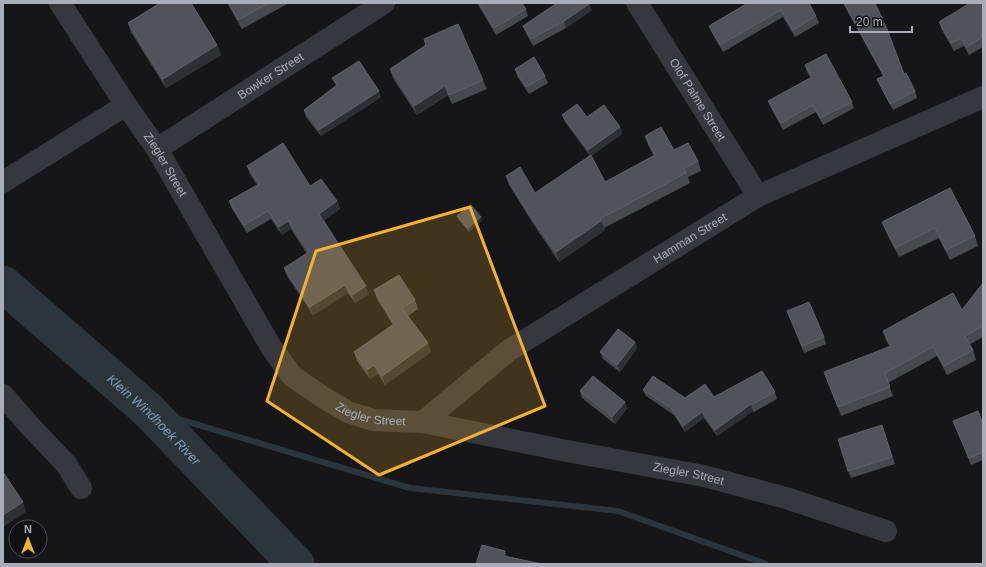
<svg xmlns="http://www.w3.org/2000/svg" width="986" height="567" viewBox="0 0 986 567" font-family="Arial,sans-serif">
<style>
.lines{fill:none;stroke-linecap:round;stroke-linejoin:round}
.stream{stroke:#2c353c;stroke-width:6}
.river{stroke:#2c353c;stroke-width:37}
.minor{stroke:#37383d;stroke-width:22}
.wall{fill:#47494d}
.shaded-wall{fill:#2f3033}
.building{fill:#525359;stroke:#5f6168}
.marked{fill:#f2b134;fill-opacity:0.2;stroke:#f2b134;stroke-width:3;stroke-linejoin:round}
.labels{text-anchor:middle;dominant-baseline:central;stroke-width:4;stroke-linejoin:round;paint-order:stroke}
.street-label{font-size:12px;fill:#a8adb8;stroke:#111113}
.water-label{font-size:13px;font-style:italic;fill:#7f9bb3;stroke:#111113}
</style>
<rect width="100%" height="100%" fill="#161618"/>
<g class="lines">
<path class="stream" d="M148,410l262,78 208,23 148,53"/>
<path class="river" id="s1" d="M3,284l145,126 148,154"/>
<g class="minor">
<path id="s2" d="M60,3l66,102 31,44 114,198 21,29 29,20 27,16 25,8 50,2 139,28 142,26 82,22 100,33"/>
<path id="s3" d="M637,3l121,193"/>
<path id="s4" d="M157,149l227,-146"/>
<path d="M3,182l123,-77"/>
<path d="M3,395l26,30 37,39 15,24"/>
<path id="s5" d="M423,422l85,-71 250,-155 225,-99"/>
</g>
</g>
<path class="wall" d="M227,3h62l-47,26z
M477,3h45l4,6 2,7 -32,19z
M748,3l68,13 3,7 -24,14 -12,-20 -60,35 -11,-19 -3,-7z
M843,3h32l29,71 11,17 2,7 -24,12 -13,-24 -3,-7 6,-3z
M983,3v44l-14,8 -5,-9 -10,5 -12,-21 -3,-8z
M592,10l-26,18 -33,18 -7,-13 -3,-7z
M128,23l89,22 4,10 -55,33 -35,-56z
M424,39l59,41 4,9 -35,15 -4,-9 -31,20 -24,-37 -3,-9 36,-24z
M805,65l47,37 2,6 -31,17 -7,-13 -33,18 -12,-22 -3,-7 43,-23 -4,-6z
M515,69l30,7 3,7 -19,11 -12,-18z
M332,78l49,19 -60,39 -15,-19 -2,-7 32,-24z
M562,115l25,2 33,10 2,7 -31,22 14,26 49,-26 -6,-11 -3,-9 53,25 3,10 -13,6 2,6 -86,45 1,2 -46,32 -25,-37 -25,-40 -3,-9 29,17 55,-37 -25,-34z
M247,166l63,20 27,15 3,8 -16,11 45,74 -14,9 -7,-10 -35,22 -26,-39 -3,-8 23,-14 -16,-25 -9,6 -11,-16 -24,14 -15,-24 -3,-8 28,-16 -7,-11z
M950,188l25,48 3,10 -28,14 -11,-22 -40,19 -13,-25 -4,-10z
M457,216l25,4 -13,12 -10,-12z
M983,283v54l-14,8 4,5 3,10 -29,15 -10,-19 -49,27 5,13 -52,20 -17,-44 66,-25 -4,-7 -3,-9 79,-21z
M374,290l41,10 3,9 -10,7 23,36 -46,33 -7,-11 -8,5 -13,-18 -3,-9 39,-27 -16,-26z
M790,318l34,19 2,7 -22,9z
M635,342l2,6 -17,24 -17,-13 -3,-7z
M643,390l42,8 29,-1 61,-5 2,7 -23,13 -1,-1 -36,25 -13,-18 -19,14 -11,-17 -28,-19z
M580,391l47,17 -12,16 -33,-26z
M953,421l30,3v36l-12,5z
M882,425l13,39 -44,14 -3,-7z"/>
<path class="shaded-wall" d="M589,4l3,6 -26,18 -2,-7z
M217,45l4,10 -55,33 -3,-9z
M445,86l3,9 -31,20 -3,-9z
M379,91l2,6 -60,39 -2,-6z
M620,127l2,7 -32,23 -2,-7z
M337,201l3,8 -18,13 -3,-8z
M481,217l1,3 -13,12 -1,-4z
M288,221l3,8 -9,6 -3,-8z
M601,221l4,9 -46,32 -3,-10z
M345,285l3,8 -35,22 -3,-8z
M366,286l3,8 -14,9 -3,-8z
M635,342l2,6 -17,24 -3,-7z
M428,343l3,9 -46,33 -3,-9z
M374,365l4,9 -8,5 -3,-9z
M625,402l2,6 -12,16 -3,-7z
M751,404l2,7 -36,25 -2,-6z
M702,412l2,6 -19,14 -2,-6z
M23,502l3,10 -23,15v-12z
M505,551l4,10 -5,-5z"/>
<path class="building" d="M160,3h31l26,42 -54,34 -35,-56z
M229,3h40l-31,17z
M479,3h43l4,6 -32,19z
M557,3h32v1l-25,17 -33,18 -8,-13z
M748,3h61l7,13 -23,14 -12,-20 -61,35 -11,-19z
M844,3h31l12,26 17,45 2,-1 9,18 -25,13 -13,-25 7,-3z
M970,3h13v34l-17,10 -5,-9 -10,5 -12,-21z
M458,24l25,56 -34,15 -4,-9 -31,20 -24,-37 36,-24 -2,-6z
M826,54l26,48 -32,16 -7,-13 -32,18 -13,-22 44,-24 -7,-12z
M534,57l11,19 -19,11 -11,-18z
M359,61l20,30 -60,39 -15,-20 33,-25 -5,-7z
M577,104l10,13 17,-12 16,22 -32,23 -26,-35z
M661,127l13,23 14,-7 10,18 -14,7 2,5 -86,46 1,2 -45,31 -26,-36 -24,-40 14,-9 15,26 56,-38 14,27 50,-27 -10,-19z
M283,143l27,43 11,-7 16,22 -18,13 47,72 -14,9 -7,-10 -35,22 -26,-39 25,-16 -21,-31 -9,6 -11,-16 -24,14 -15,-24 30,-17 -12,-18z
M950,188l25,48 -29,14 -11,-22 -40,20 -13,-26z
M471,205l10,12 -13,11 -11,-12z
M399,275l16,25 -13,8 26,35 -46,33 -8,-11 -7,5 -13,-18 40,-28 -20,-34z
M983,283v43l-18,10 8,14 -29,16 -11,-19 -48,26 5,14 -52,20 -14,-35 67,-26 -8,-15 70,-38 9,17z
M809,302l15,35 -22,9 -15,-35z
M618,329l17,13 -18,23 -17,-13z
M762,371l13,21 -24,13v-1l-36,26 -13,-18 -19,14 -12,-18 -28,-18 10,-14 32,22 20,-14 9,13z
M593,376l32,26 -13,15 -32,-26z
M978,411l5,13v28l-14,6 -16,-37z
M882,425l10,32 -44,14 -10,-32z
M3,472l20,30 -20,13z
M482,545l23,6 -1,5 38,8h-66z"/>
<path class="marked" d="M470,207l75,199 -166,69 -112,-74 49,-150z"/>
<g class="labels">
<g class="street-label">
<text stroke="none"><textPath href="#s4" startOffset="135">Bowker Street</textPath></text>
<text stroke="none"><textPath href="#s3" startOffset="114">Olof Palme Street</textPath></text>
<text stroke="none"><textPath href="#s2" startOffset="193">Ziegler Street</textPath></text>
<text stroke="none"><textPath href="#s5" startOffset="325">Hamman Street</textPath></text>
<text stroke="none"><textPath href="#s2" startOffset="529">Ziegler Street</textPath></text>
<text stroke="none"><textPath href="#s2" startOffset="853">Ziegler Street</textPath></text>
</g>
<g class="water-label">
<text stroke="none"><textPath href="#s1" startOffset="203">Klein Windhoek River</textPath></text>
</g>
</g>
<rect width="986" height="567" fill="none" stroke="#a8adb8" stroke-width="8"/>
<g transform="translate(28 539)"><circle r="19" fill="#111113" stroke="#4d4f55"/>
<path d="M0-3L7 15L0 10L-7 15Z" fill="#f2b134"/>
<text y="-6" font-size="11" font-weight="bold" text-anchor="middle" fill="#a8adb8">N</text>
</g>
<path d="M850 26v6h62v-6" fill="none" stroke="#a8adb8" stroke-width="2"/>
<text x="856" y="26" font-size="12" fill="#a8adb8" stroke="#111113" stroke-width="3" paint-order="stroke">20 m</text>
</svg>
